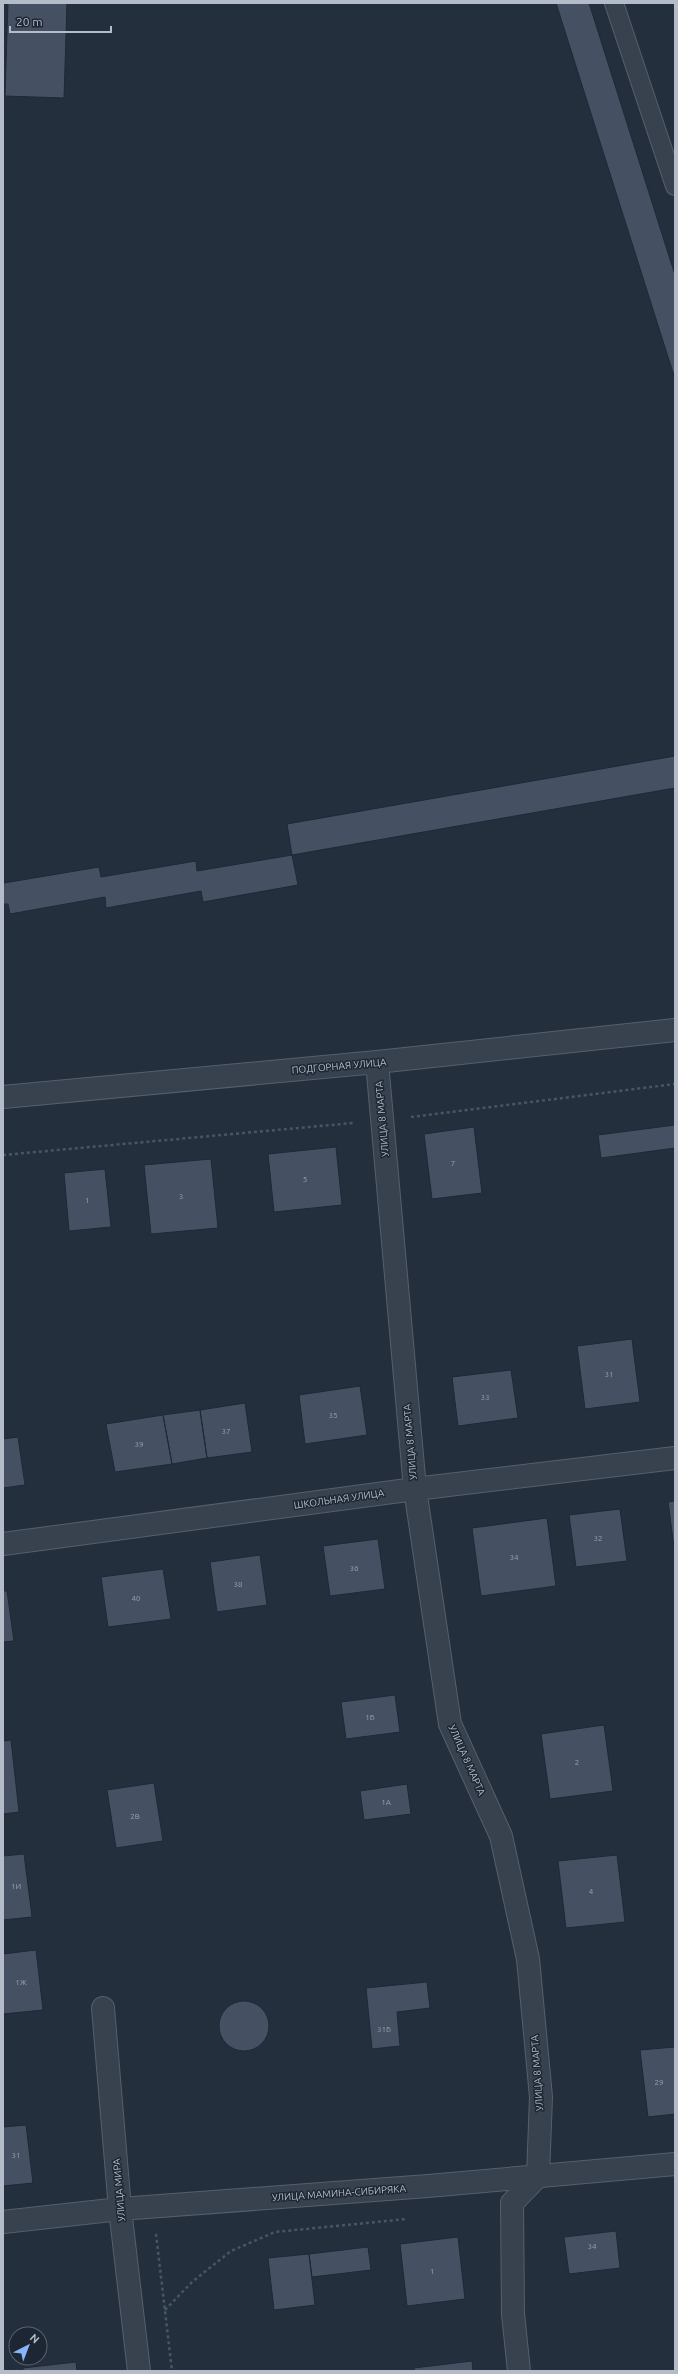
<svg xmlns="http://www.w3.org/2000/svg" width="678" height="2374" viewBox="0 0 678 2374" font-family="Ubuntu,sans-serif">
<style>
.building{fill:#455162;stroke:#1f2835}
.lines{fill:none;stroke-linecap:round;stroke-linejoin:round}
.service-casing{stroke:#565f6c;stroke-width:20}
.minor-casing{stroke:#565f6c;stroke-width:24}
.path{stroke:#44595c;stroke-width:2.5;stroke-dasharray:3 3;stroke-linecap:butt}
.service{stroke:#38414e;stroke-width:18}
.minor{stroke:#38414e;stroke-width:22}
.labels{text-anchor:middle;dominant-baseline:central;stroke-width:3;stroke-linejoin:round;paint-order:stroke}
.number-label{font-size:8px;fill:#98a1af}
.street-label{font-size:10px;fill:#b4bcc9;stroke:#1d2633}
</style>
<rect width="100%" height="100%" fill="#242f3e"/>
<path class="building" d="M8,3h59l-3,95 -59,-2z
M556,3h33l86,272v104z
M675,756v32l-383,67 -5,-31z
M292,855l6,30 -95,17 -2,-11 -95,17 -1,-11 -95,17 -2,-10h-5v-28l1,7 95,-16 2,10 95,-16 1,10z
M675,1125v23l-74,10 -3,-23z
M474,1127l8,66 -50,6 -8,-65z
M336,1147l6,58 -68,7 -6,-58z
M211,1159l7,69 -67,6 -7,-69z
M105,1169l6,58 -42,4 -5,-58z
M632,1339l8,63 -55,7 -8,-63z
M511,1370l7,48 -60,8 -6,-49z
M360,1386l7,49 -62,9 -6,-49z
M245,1403l7,49 -45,6 -7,-48z
M200,1410l7,48 -35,6 -9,-49z
M163,1415l9,49 -57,8 -9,-48z
M18,1437l7,48 -22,3v-49z
M675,1501v54l-7,-53z
M620,1509l7,52 -51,6 -7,-52z
M547,1518l9,68 -75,10 -9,-68z
M378,1539l7,50 -55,7 -7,-50z
M260,1555l7,50 -50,7 -7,-50z
M163,1569l8,50 -63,8 -7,-50z
M3,1591h4l7,50 -11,1z
M395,1695l5,37 -54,7 -5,-37z
M604,1725l9,66 -63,8 -9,-65z
M11,1740l8,72 -16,2v-73z
M154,1783l9,58 -47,7 -9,-58z
M407,1784l4,30 -47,6 -4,-29z
M24,1854l8,63 -29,3v-64z
M617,1855l8,67 -59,6 -8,-67z
M36,1950l7,60 -40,4v-60z
M427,1982l3,26 -33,4 3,34 -28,3 -6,-61z
M219 2026a25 25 0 1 1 50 0a25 25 0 1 1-50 0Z
M675,2047v67l-27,3 -8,-67z
M26,2125l7,58 -30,3v-59z
M616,2231l4,37 -51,6 -5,-37z
M458,2237l7,62 -58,7 -7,-62z
M368,2247l3,23 -59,7 -3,-23z
M309,2254l6,51 -41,5 -6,-52z
M472,2361l1,10h-59v-3z
M76,2362l1,9h-54v-3z"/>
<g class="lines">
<g class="service-casing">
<path id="service" d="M614,3l61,183"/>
</g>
<g class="minor-casing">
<path id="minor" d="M377,1062l38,427 35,235 51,112 27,123 13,138 -3,79 -26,27 1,111 6,57
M3,1097l374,-35 298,-32
M3,1544l412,-55 260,-31
M103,2008l17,201 19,162
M3,2222l117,-13 308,-23 247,-22"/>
</g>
<path class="path" d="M411,1117l264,-33
M3,1155l350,-32
M156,2234l16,137
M165,2310l27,-28 39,-31 44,-19 132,-13"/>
<use href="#service" class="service"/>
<use href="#minor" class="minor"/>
</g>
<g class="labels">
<g class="number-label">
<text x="453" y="1163">7</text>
<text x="305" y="1179">5</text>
<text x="181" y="1196">3</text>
<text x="87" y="1200">1</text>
<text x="609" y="1374">31</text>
<text x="485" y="1397">33</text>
<text x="333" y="1415">35</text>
<text x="226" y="1431">37</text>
<text x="139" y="1444">39</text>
<text x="598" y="1538">32</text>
<text x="514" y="1557">34</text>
<text x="354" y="1568">36</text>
<text x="238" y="1584">38</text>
<text x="136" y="1598">40</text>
<text x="370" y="1717">1Б</text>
<text x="577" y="1762">2</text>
<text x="386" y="1802">1А</text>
<text x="135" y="1816">2В</text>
<text x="16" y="1886">1И</text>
<text x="591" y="1891">4</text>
<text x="21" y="1982">1Ж</text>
<text x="384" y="2029">31Б</text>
<text x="659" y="2082">29</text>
<text x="16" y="2155">31</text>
<text x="592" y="2246">34</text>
<text x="432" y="2271">1</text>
</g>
<g class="street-label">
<text transform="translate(339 1066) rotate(-5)">ПОДГОРНАЯ УЛИЦА</text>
<text transform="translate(382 1119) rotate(-95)">УЛИЦА 8 МАРТА</text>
<text transform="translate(410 1442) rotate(-95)">УЛИЦА 8 МАРТА</text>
<text transform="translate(339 1499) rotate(-8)">ШКОЛЬНАЯ УЛИЦА</text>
<text transform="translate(467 1760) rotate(66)">УЛИЦА 8 МАРТА</text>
<text transform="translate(537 2073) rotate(-94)">УЛИЦА 8 МАРТА</text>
<text transform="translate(119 2190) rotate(-95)">УЛИЦА МИРА</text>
<text transform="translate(339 2193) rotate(-4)">УЛИЦА МАМИНА-СИБИРЯКА</text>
</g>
</g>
<rect width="678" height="2374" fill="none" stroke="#b4bcc9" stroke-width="8"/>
<g transform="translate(28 2346) rotate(42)"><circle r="19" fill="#1d2633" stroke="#59626f"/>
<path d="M0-3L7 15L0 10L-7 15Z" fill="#8ab4f8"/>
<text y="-6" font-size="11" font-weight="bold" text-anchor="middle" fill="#b4bcc9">N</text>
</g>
<path d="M10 26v6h101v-6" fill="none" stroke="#b4bcc9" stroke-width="2"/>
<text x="16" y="26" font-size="12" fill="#b4bcc9" stroke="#1d2633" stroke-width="3" paint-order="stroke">20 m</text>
</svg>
